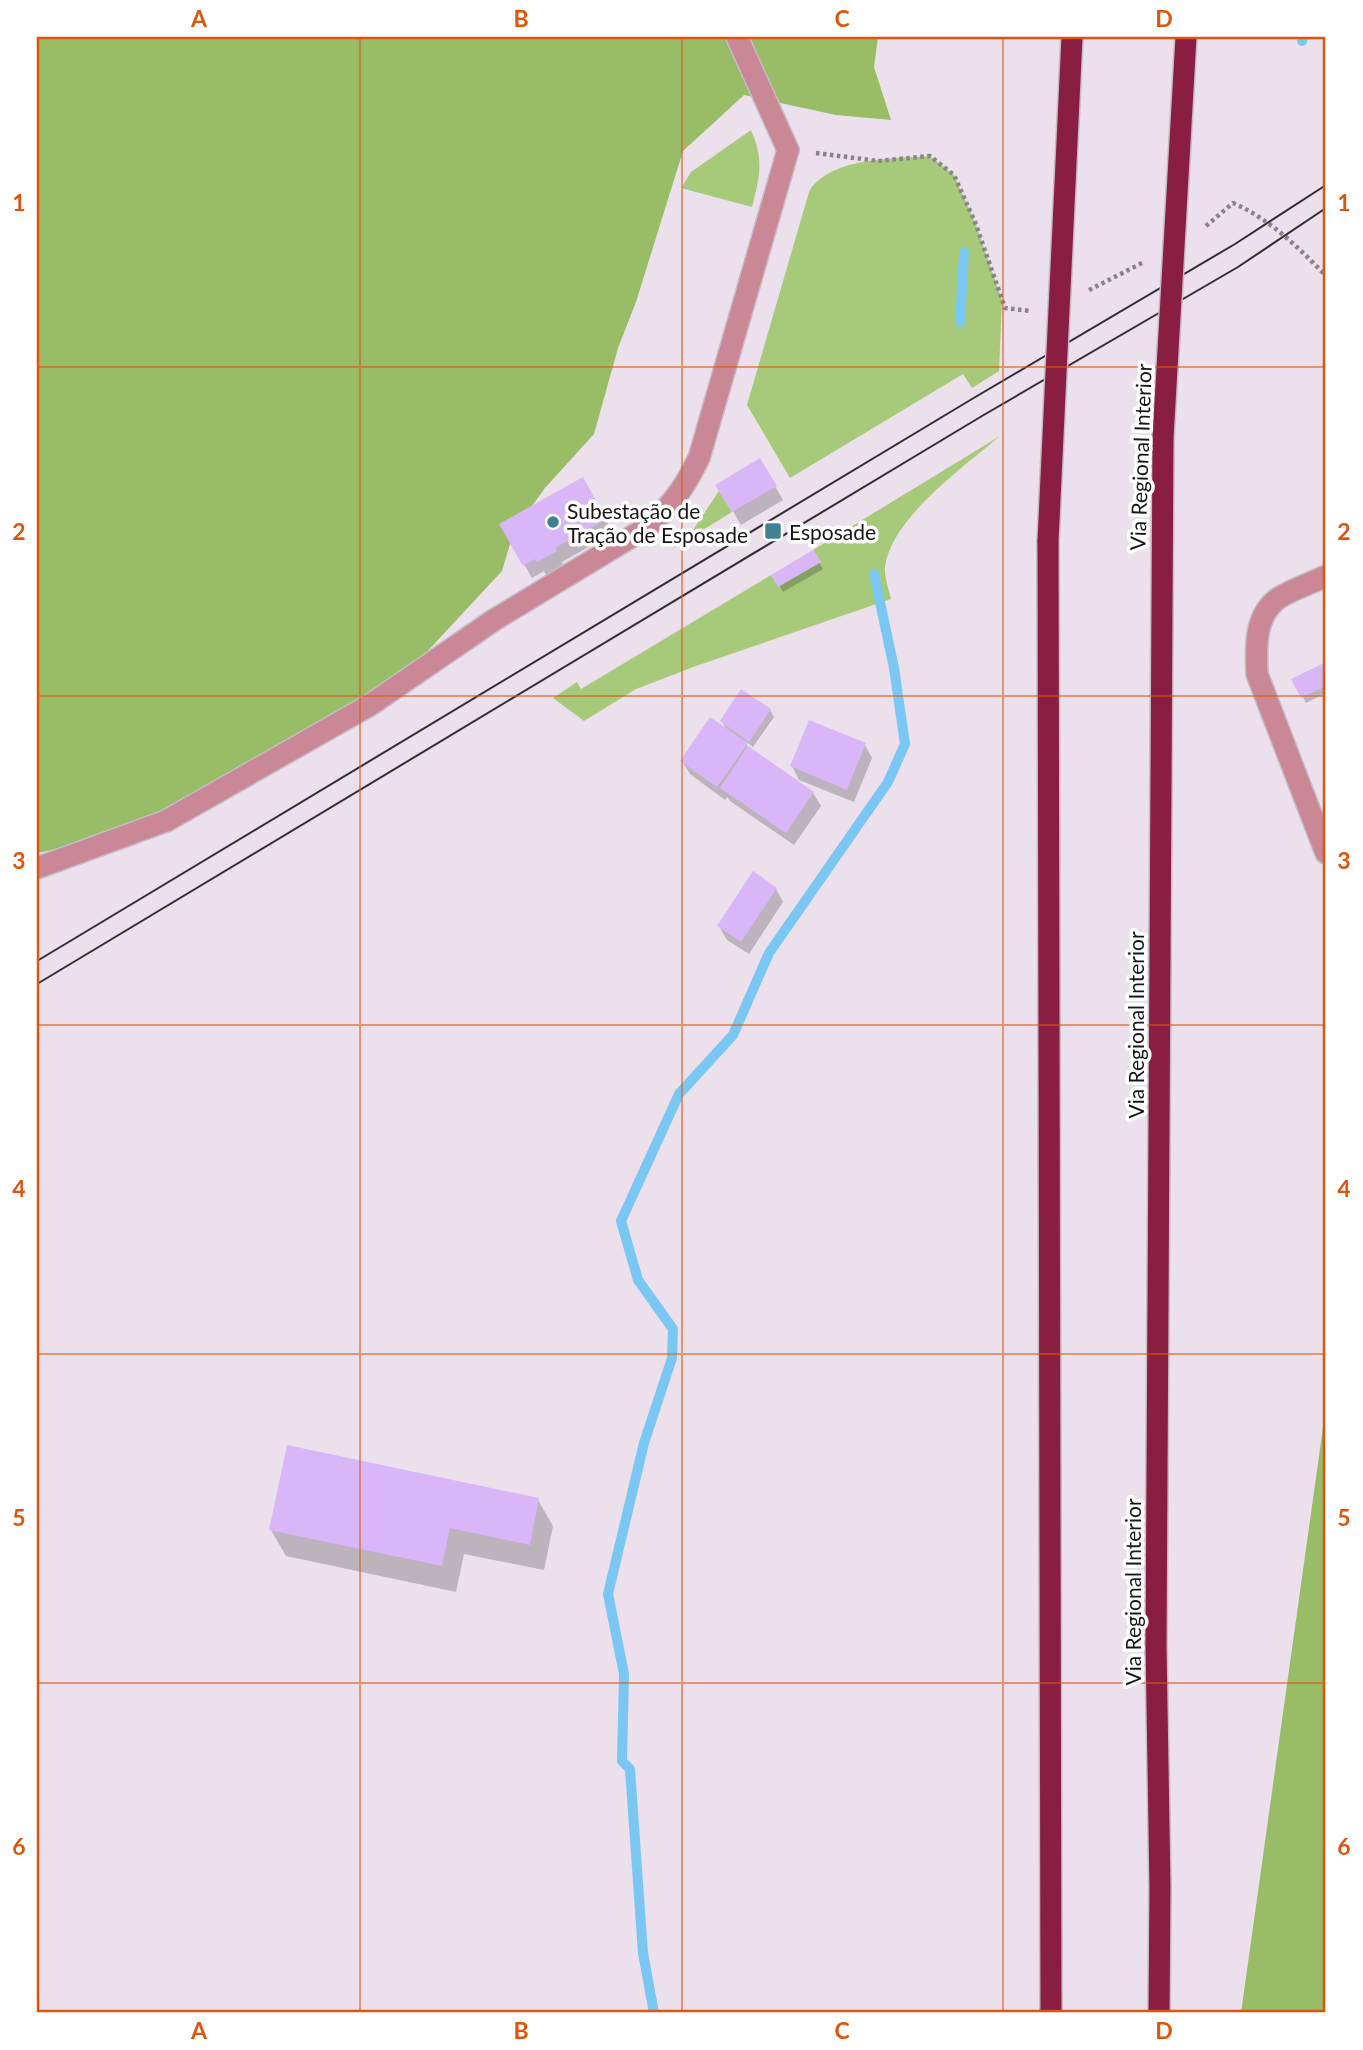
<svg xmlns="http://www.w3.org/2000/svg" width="1363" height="2050" viewBox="0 0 1363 2050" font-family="Lato,sans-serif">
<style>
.green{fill:#a7ca7a}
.forest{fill:#98bd66}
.shadow{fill:#0003}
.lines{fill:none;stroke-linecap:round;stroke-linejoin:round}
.stream{stroke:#7bc7f3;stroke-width:10}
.building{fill:#d9b6f8}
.lane-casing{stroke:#c5bbc6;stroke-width:24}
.street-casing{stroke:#c5bbc6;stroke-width:24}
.highway-casing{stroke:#c5bbc6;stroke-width:24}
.path{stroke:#8b838b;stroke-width:4.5;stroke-dasharray:3.5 3.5;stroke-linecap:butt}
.lane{stroke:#ca8896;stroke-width:21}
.street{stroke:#ca8896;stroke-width:21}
.highway{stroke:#8a1d42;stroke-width:21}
.tram{stroke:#322d32;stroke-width:2}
.highway-bridge-casing{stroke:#c5bbc6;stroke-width:24;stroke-linecap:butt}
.highway-bridge{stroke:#8a1d42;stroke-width:21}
.grid{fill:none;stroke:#de560d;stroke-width:2;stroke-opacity:0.55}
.poi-dot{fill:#408293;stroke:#fff;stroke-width:2.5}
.labels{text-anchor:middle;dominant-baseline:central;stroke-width:7;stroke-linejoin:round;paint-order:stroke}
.street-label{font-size:21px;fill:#181418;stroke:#fff}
.poi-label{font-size:21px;fill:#181418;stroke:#fff;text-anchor:start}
.neatline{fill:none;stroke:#de560d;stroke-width:2.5}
.grid-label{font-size:23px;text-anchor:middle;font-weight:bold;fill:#de560d}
</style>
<rect width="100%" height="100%" fill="#ebe0ec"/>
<path class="green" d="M751,130c13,30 9,46 1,77l-71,-19 10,-16z
M930,156l24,19 21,47 27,78 -3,71 -27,17 -9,-14 -173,104 -43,-73 62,-213c20,-35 84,-33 121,-36z
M1000,436c-35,30 -109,82 -115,131 -1,10 4,22 6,32l-195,67 -60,23 -52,32 -31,-23 24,-16 4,7 190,-114 7,11 43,-24 -8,-12z
M719,491l13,21 -60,37 19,-16z"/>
<path class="forest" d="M37,37h841l-4,30 17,53 -55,-5 -92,-20 -61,56 -47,151 -18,46 -24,86 -49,54 -31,43 -12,40 -92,99 -165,116 -150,55 -58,12z
M1326,1406v607h-85z"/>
<path class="shadow" d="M760,460l23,40 -42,25 -23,-40z
M583,480l30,53 -51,29 1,3 -17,10 -2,-4 -12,7 -31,-53z
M813,552l10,17 -40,23 -9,-17z
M1326,664v29l-20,10 -12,-23z
M742,691l28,19 4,7 -21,30 -9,-7 5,9 64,44 8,13 -27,39 -64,-44 -3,-4 -2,3 -35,-26 -8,-13 46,-29 -6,-11z
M865,745l7,13 -18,44 -55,-22 -7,-14z
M776,889l7,13 -34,52 -22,-14 -8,-14z
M538,1500l15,26 -9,44 -80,-16 -8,38 -170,-36 -15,-26z"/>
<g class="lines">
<path class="stream" d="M1302,41l1,-4
M960,322l4,-70
M654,2013l-11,-60 -13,-184 -8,-8 2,-87 -16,-80 36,-151 28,-85 1,-29 -35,-49 -17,-59 58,-127 54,-59 36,-82 119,-171 17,-38 -11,-76 -20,-94"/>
</g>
<path class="building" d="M760,458l17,28 -45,26 -17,-27z
M583,477l23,42 -51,29 2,3 -20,11 -2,-3 -12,7 -24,-42z
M813,550l8,12 -43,25 -7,-12z
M1326,662v24l-25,12 -10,-19z
M741,689l30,20 -22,33 -29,-21z
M710,717l38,26 -31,44 -37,-26z
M809,720l57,23 -19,47 -57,-24z
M748,746l66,46 -28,41 -66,-45z
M753,871l24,17 -36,54 -24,-16z
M287,1445l252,53 -9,47 -80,-17 -8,38 -173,-36z"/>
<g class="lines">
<g class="lane-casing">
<path id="lane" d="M37,868l129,-47 204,-116 124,-85 152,-92c26,-22 38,-40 53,-70l89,-308"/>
</g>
<g class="street-casing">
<path id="street" d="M737,37l51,113
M1326,576c-12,6 -41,16 -50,24 -22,18 -20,49 -19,74l69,179"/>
</g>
<g class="highway-casing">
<path id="highway" d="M1048,541l3,1472
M1159,2013l1,-126 -4,-242 7,-1207"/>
</g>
<path class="path" d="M816,153l62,8 52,-5 24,19 21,47 30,86 26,3
M1206,226l27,-23c37,16 66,45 93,73
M1089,290l55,-28"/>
<use href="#lane" class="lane"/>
<use href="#street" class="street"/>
<use href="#highway" class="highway"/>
<path class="tram" d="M37,961l935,-562 263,-155 91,-59
M37,984l945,-568 256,-149 88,-59"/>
<g class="highway-bridge-casing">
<path id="highway-bridge" d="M1163,438l23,-401
M1048,541l24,-504"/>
</g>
<use href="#highway-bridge" class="highway-bridge"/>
</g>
<path class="grid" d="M360,37v1976M682,37v1976M1003,37v1976M37,367h1289M37,696h1289M37,1025h1289M37,1354h1289M37,1683h1289"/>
<g class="poi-dot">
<circle cx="553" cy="522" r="7"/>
<rect x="764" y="522" width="18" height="18" rx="3.5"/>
</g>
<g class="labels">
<g class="street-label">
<text transform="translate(1140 457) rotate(-88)">Via Regional Interior</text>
<text transform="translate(1135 1025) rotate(-90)">Via Regional Interior</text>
<text transform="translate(1132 1592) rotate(-90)">Via Regional Interior</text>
</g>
<g class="poi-label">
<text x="567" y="510">Subestação de<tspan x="567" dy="24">Tração de Esposade</tspan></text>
<text x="789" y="531">Esposade</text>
</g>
</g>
<rect width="1363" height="2050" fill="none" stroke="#ffffff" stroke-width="77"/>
<rect x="38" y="38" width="1286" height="1973" class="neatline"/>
<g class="grid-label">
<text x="199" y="27">A</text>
<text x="521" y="27">B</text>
<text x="842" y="27">C</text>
<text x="1164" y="27">D</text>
<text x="19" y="211">1</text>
<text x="1344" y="211">1</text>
<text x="19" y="540">2</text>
<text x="1344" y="540">2</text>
<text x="19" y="869">3</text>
<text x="1344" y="869">3</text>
<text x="19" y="1197">4</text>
<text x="1344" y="1197">4</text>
<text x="19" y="1526">5</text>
<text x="1344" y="1526">5</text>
<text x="19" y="1855">6</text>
<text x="1344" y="1855">6</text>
<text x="199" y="2039">A</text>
<text x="521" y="2039">B</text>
<text x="842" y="2039">C</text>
<text x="1164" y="2039">D</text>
</g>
</svg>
